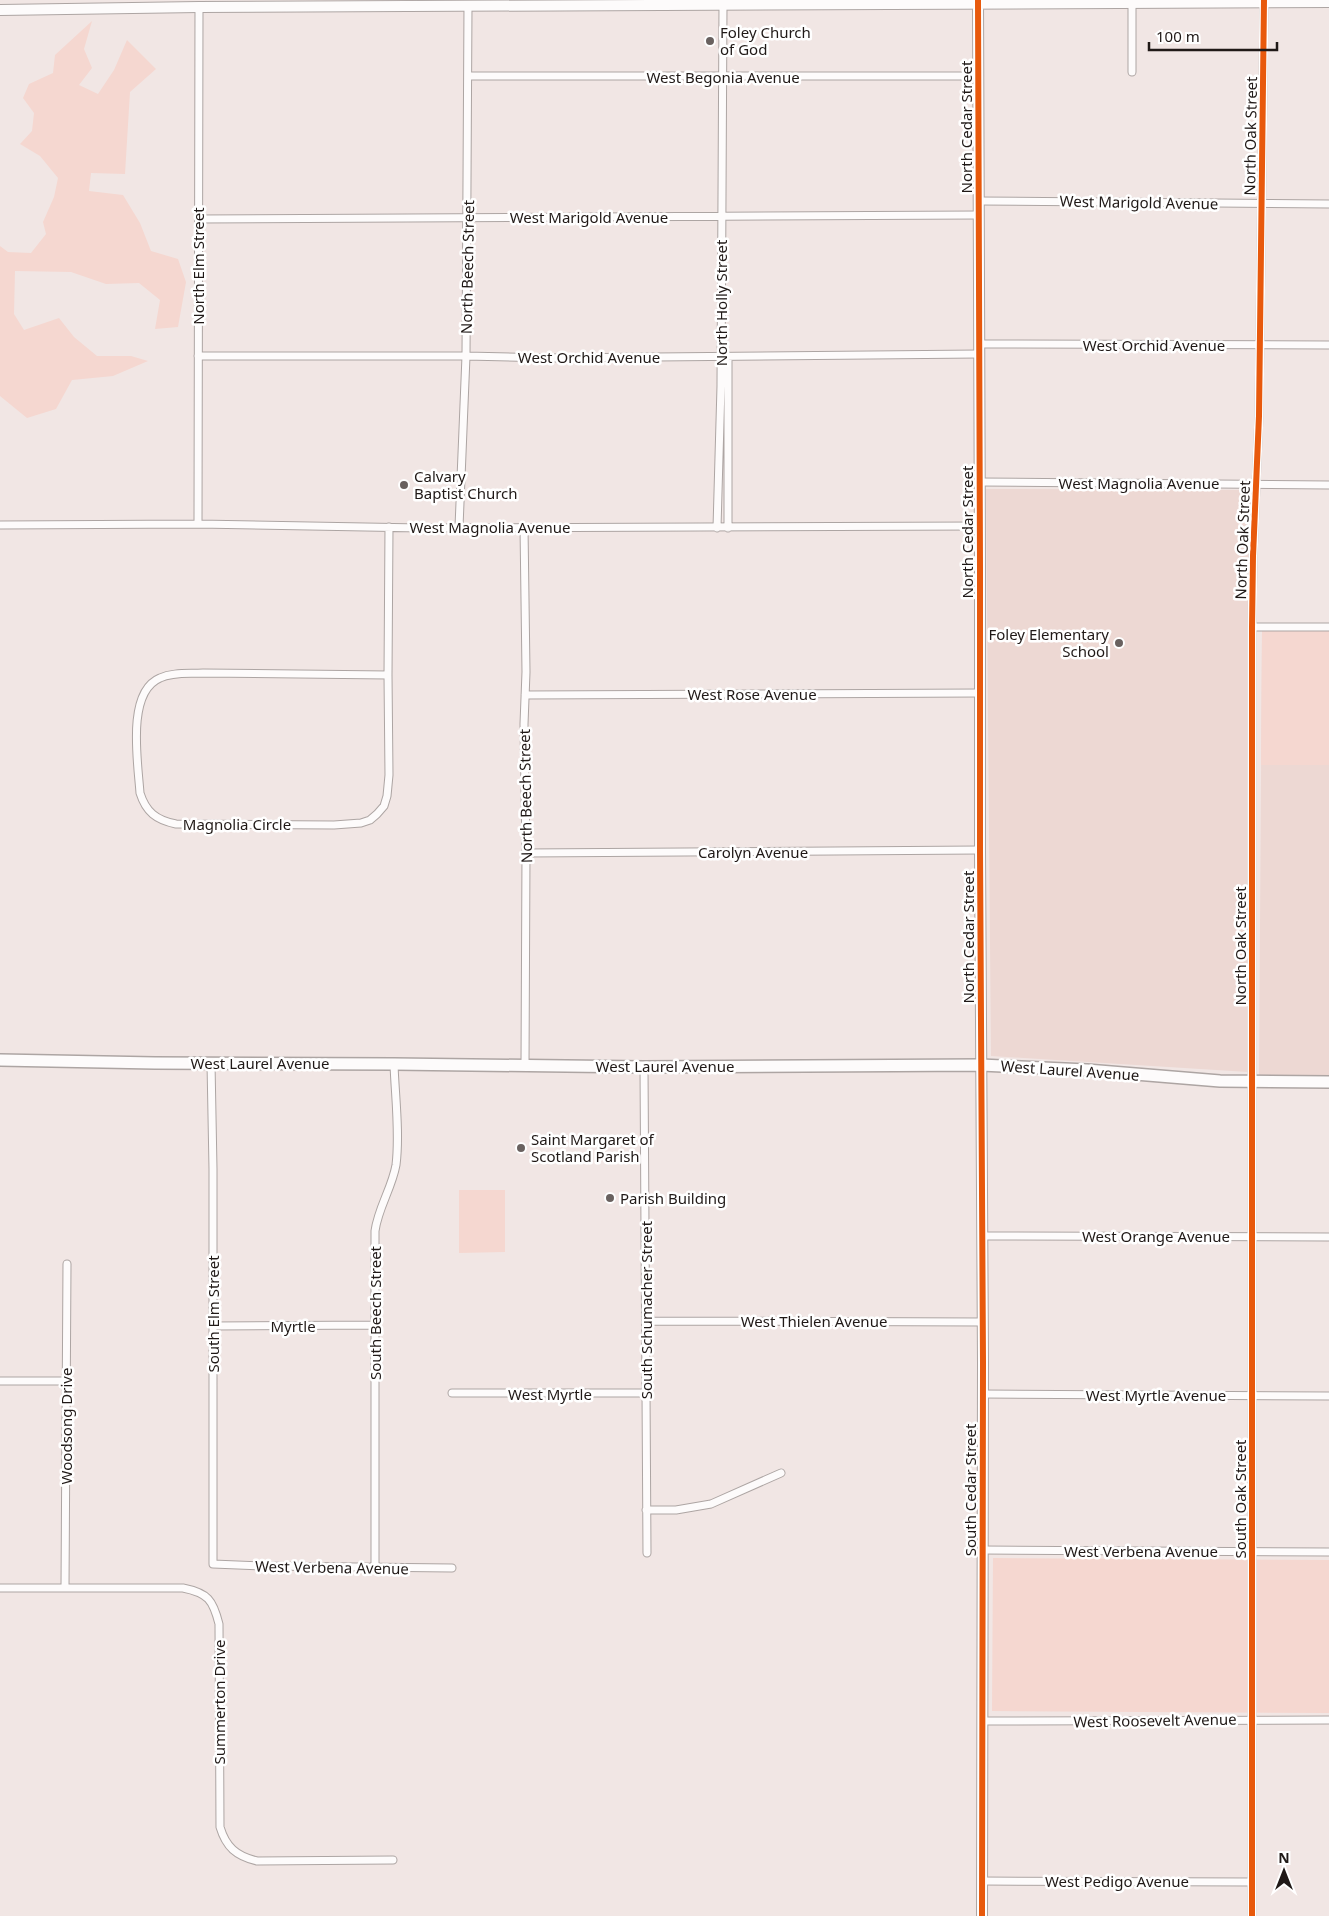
<svg xmlns="http://www.w3.org/2000/svg" width="1329" height="1916" viewBox="0 0 1329 1916" font-family="'Noto Sans',sans-serif">
<style>
.built{fill:#edd8d3}
.green{fill:#f5d7d0}
.lines{fill:none;stroke-linecap:round;stroke-linejoin:round}
.street-casing{stroke:#ada5a3;stroke-width:9}
.secondary-casing{stroke:#ada5a3;stroke-width:12}
.primary-casing{stroke:#ada5a3;stroke-width:14}
.street{stroke:#fdfbfb;stroke-width:7}
.secondary{stroke:#fdfbfb;stroke-width:10}
.primary{stroke:#fdfbfb;stroke-width:11}
.cycleway-casing{stroke:#fff;stroke-width:9}
.cycleway{stroke:#e8590c;stroke-width:6}
.poi-dot{fill:#69615f;stroke:#fff;stroke-width:2}
.labels{text-anchor:middle;dominant-baseline:central;stroke-width:5;stroke-linejoin:round;paint-order:stroke}
.poi-label{font-size:15px;fill:#201917;stroke:#fff;text-anchor:start}
.street-label{font-size:15px;fill:#201917;stroke:#fff}
</style>
<rect width="100%" height="100%" fill="#f1e6e4"/>
<path class="built" d="M986,489l268,1 -7,306 1,276 -257,-16z
M1262,631h67v446l-70,-1z"/>
<path class="green" d="M92,21l-8,28 8,19 -13,17 19,9 16,-24 13,-30 29,29 -26,23 -5,82 -34,-1 -2,18 34,4 17,28 11,28 27,8 8,23 -8,45 -23,2 5,-29 -21,-17 -33,1 -35,-12 -56,-1 -1,43 10,16 35,-12 15,19 23,19h34l17,5 -35,15 -41,4 -16,29 -29,9 -27,-22v-150l8,6 23,1 15,-19 -3,-12 11,-25 4,-19 -18,-22 -20,-12 12,-13 2,-18 -11,-15 6,-14 24,-11 2,-18z
M1262,631h67v134h-68z
M459,1190h46v62l-46,1z
M993,1558l336,2v153l-337,-2z"/>
<g class="lines">
<g class="street-casing">
<path id="street" d="M1132,72v-69
M468,76h510
M979,201l350,3
M199,219l780,-4
M979,344l350,1
M198,356h268l81,2 432,-4
M728,356v172
M980,482l349,3
M198,524l1,-517
M0,525l198,-1 223,4 559,-2
M459,527l7,-171 2,-350
M524,527l2,145 -2,52 2,129 -1,212
M717,528l4,-142 2,-381
M1252,627h77
M203,673l185,2 1,100 -2,21 -3,10 -7,8 -7,6 -9,3 -27,2 -158,-1c-20,-4 -30,-12 -36,-31 -2,-30 -14,-101 20,-115 13,-6 29,-4 43,-5z
M388,675l1,-148
M525,695l455,-2
M526,853l454,-3
M211,1063l2,106v395l50,2 189,2
M644,1067l3,486
M983,1236l346,1
M646,1321l337,1
M213,1326l161,-1
M0,1381h67
M452,1393h195
M983,1394l346,2
M646,1510h30l35,-6 70,-31
M983,1550l346,2
M375,1567v-336c3,-23 17,-43 21,-66 4,-32 -1,-70 -2,-101
M0,1588h183c25,5 30,12 36,36l1,203c6,20 16,29 37,34l136,-1
M65,1588l2,-324
M982,1721l347,-1
M982,1881l270,1
M1252,1916v-1289l1,-71 6,-140 5,-416"/>
</g>
<g class="secondary-casing">
<path id="secondary" d="M978,0l2,567v283l3,512 -1,554
M0,10l199,-3 1130,-5"/>
</g>
<g class="primary-casing">
<path id="primary" d="M0,1060l155,3 239,1 250,3 337,-2 106,5 133,11 109,1"/>
</g>
<use href="#street" class="street"/>
<use href="#secondary" class="secondary"/>
<use href="#primary" class="primary"/>
<g class="cycleway-casing">
<path id="cycleway" d="M978,0l2,567v283l3,512 -1,554
M1252,1916v-1289l1,-71 6,-140 5,-416"/>
</g>
<use href="#cycleway" class="cycleway"/>
</g>
<g class="poi-dot">
<circle cx="710" cy="41" r="5"/>
<circle cx="404" cy="485" r="5"/>
<circle cx="1119" cy="643" r="5"/>
<circle cx="521" cy="1148" r="5"/>
<circle cx="610" cy="1198" r="5"/>
</g>
<g class="labels">
<g class="poi-label">
<text x="720" y="32">Foley Church<tspan x="720" dy="17">of God</tspan></text>
<text x="414" y="476">Calvary<tspan x="414" dy="17">Baptist Church</tspan></text>
<text x="1109" y="634" text-anchor="end">Foley Elementary<tspan x="1109" dy="17">School</tspan></text>
<text x="531" y="1139">Saint Margaret of<tspan x="531" dy="17">Scotland Parish</tspan></text>
<text x="620" y="1198">Parish Building</text>
</g>
<g class="street-label">
<text x="723" y="77">West Begonia Avenue</text>
<text transform="translate(966 127) rotate(-90)">North Cedar Street</text>
<text transform="translate(1250 136) rotate(-89)">North Oak Street</text>
<text transform="translate(1139 202) rotate(1)">West Marigold Avenue</text>
<text x="589" y="217">West Marigold Avenue</text>
<text transform="translate(198 266) rotate(-90)">North Elm Street</text>
<text transform="translate(467 267) rotate(-89)">North Beech Street</text>
<text transform="translate(721 303) rotate(-90)">North Holly Street</text>
<text x="1154" y="345">West Orchid Avenue</text>
<text x="589" y="357">West Orchid Avenue</text>
<text x="1139" y="483">West Magnolia Avenue</text>
<text x="490" y="527">West Magnolia Avenue</text>
<text transform="translate(967 532) rotate(-90)">North Cedar Street</text>
<text transform="translate(1242 540) rotate(-88)">North Oak Street</text>
<text x="752" y="694">West Rose Avenue</text>
<text transform="translate(525 796) rotate(-91)">North Beech Street</text>
<text x="237" y="824">Magnolia Circle</text>
<text x="753" y="852">Carolyn Avenue</text>
<text transform="translate(968 937) rotate(-90)">North Cedar Street</text>
<text transform="translate(1240 946) rotate(-90)">North Oak Street</text>
<text x="260" y="1063">West Laurel Avenue</text>
<text x="665" y="1066">West Laurel Avenue</text>
<text transform="translate(1070 1070) rotate(4)">West Laurel Avenue</text>
<text x="1156" y="1236">West Orange Avenue</text>
<text transform="translate(646 1310) rotate(-90)">South Schumacher Street</text>
<text transform="translate(375 1313) rotate(-90)">South Beech Street</text>
<text transform="translate(213 1314) rotate(-90)">South Elm Street</text>
<text x="814" y="1321">West Thielen Avenue</text>
<text x="293" y="1326">Myrtle</text>
<text x="550" y="1394">West Myrtle</text>
<text x="1156" y="1395">West Myrtle Avenue</text>
<text transform="translate(66 1426) rotate(-90)">Woodsong Drive</text>
<text transform="translate(970 1490) rotate(-90)">South Cedar Street</text>
<text transform="translate(1240 1499) rotate(-90)">South Oak Street</text>
<text x="1141" y="1551">West Verbena Avenue</text>
<text transform="translate(332 1567) rotate(1)">West Verbena Avenue</text>
<text transform="translate(219 1702) rotate(-90)">Summerton Drive</text>
<text transform="translate(1155 1720) rotate(-1)">West Roosevelt Avenue</text>
<text x="1117" y="1881">West Pedigo Avenue</text>
</g>
</g>
<g transform="translate(1284 1871)" stroke="#ffffff" stroke-width="4" paint-order="stroke">
<path d="M0-4L9 19L0 12L-9 19Z" fill="#201917"/>
<text y="-8" font-size="14" font-weight="bold" text-anchor="middle" fill="#201917">N</text>
</g>
<path d="M1149 42v8h128v-8" fill="none" stroke="#201917" stroke-width="2.5"/>
<text x="1156" y="42" font-size="15" fill="#201917" stroke="#ffffff" stroke-width="4" paint-order="stroke">100 m</text>
</svg>
